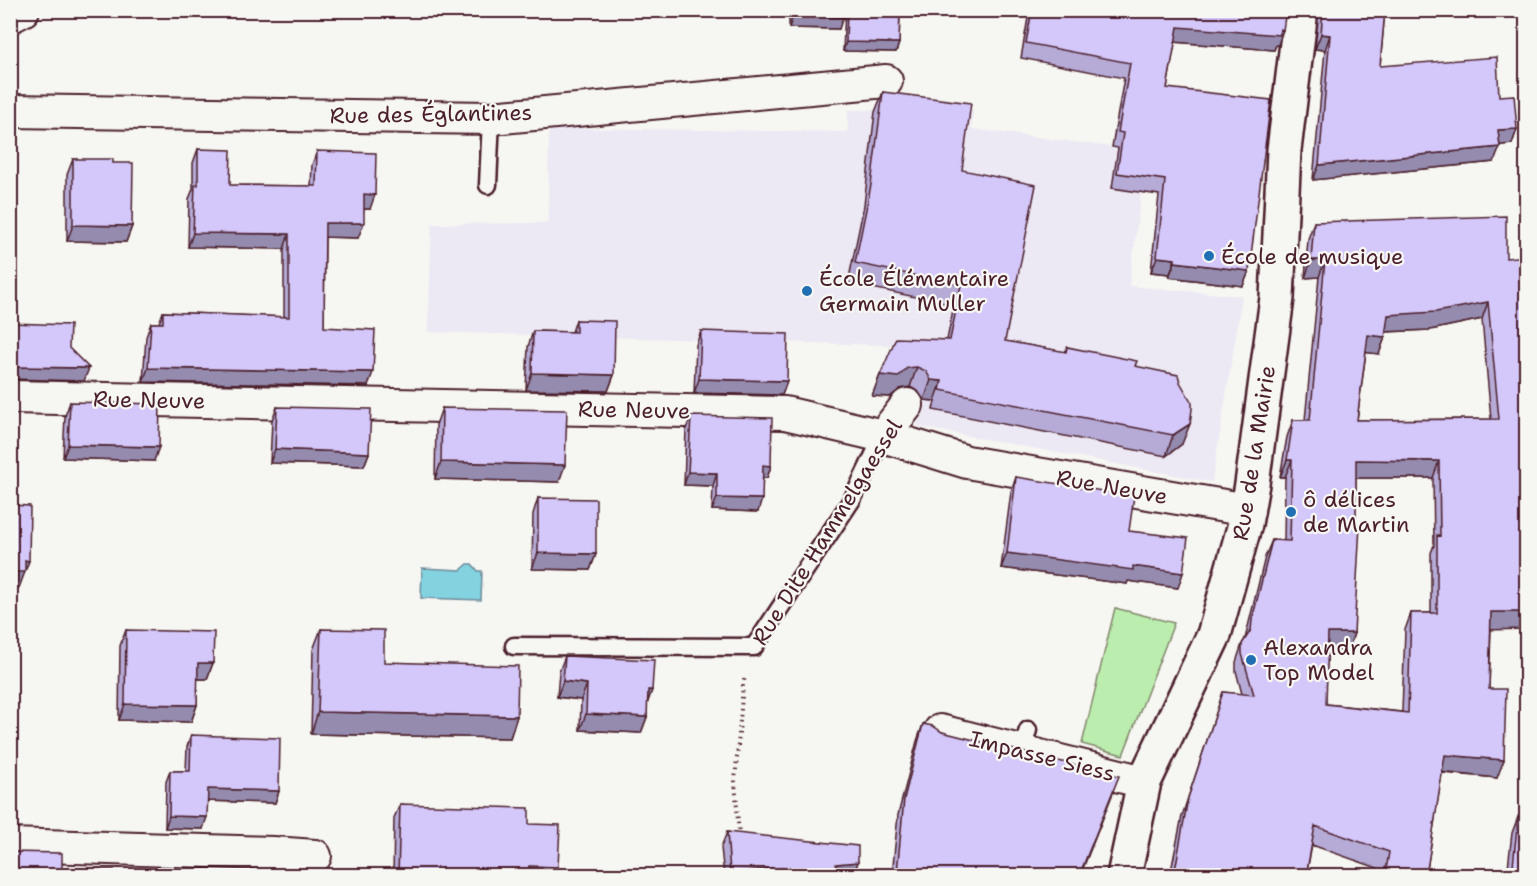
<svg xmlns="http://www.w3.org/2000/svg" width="1537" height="886" viewBox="0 0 1537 886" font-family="'Shantell Sans',sans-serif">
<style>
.built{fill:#ece8f4}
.green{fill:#bbeeae;stroke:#82866c;stroke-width:1.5}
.water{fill:#83d2e0;stroke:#6c8a98;stroke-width:1.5}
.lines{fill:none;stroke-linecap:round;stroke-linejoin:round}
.lane-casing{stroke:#4a1f2b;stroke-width:21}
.street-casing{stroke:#4a1f2b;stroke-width:36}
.secondary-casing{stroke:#4a1f2b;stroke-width:38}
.path{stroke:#4a1f2b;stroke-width:4;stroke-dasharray:1.5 4.5;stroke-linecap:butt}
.lane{stroke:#f6f6f2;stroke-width:16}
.street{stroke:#f6f6f2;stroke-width:32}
.secondary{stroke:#f6f6f2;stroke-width:33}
.wall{fill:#b6abd6;stroke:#4a1f2b;stroke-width:1.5;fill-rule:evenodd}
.shaded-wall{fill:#948bae;stroke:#4a1f2b;stroke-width:1.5}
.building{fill:#d4c7f9;stroke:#4a1f2b;stroke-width:1.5;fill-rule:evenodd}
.poi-dot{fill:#1f6fb2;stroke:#f6f6f2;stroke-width:2}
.labels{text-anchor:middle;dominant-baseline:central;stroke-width:4.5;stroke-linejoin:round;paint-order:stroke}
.street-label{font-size:22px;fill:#4a1f2b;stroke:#f6f6f2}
.poi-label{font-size:22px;fill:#4a1f2b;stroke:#f6f6f2;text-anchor:start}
</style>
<rect width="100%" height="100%" fill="#f6f6f2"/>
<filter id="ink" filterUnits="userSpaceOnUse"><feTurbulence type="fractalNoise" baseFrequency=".0167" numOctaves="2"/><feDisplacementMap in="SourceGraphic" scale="12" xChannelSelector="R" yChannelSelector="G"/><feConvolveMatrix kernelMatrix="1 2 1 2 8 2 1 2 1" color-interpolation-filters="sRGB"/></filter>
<g filter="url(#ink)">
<path class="built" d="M848,110l125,1 -2,18 141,18 34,7 -17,132 113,10 -30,186 -296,-56 10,-18 -32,-7 25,-55 -491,-14 4,-108 116,-1 1,-95 299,4z"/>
<path class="green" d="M1115,608l59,15 -51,132 -41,-11z"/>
<path class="water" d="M468,564h4l6,7h4l-1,29 -60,-2 1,-30 39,2z"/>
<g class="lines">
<g class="lane-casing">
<path id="lane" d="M488,185l3,-67
M514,646l240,1 99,-149 30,-62
M1022,751l6,-21"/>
</g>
<g class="street-casing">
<path id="street" d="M10,17l13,-7
M10,111l481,7 395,-37
M10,397l775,16 98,23 84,26 281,48
M883,436l24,-31
M940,731l204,51
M10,845l263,8 42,3"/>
</g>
<g class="secondary-casing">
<path id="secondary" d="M1124,876l20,-94 70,-147 31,-111 7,-40 25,-186 7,-148 17,-140"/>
</g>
<path class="path" d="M739,836l-4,-55 8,-96 2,-9"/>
<use href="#lane" class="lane"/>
<use href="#street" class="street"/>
<use href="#secondary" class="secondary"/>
</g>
<path class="wall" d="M789,10h54l-4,19 -50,-1z
M845,10h55l-1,33 -3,9 -53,-1z
M1027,10h259l-8,35h-2l-2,5 -99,-8 -8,46 82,183 -6,15 -74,-9 1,-3 -19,-2 8,-77 -47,-7 6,-40 -6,-1 12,-69 -103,-20 8,-46z
M1319,10h66l-5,56 119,30 18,33 -5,15 -13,1 -5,17 -181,18 12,-130 -10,-1z
M883,92l79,78 43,171 60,11 2,-5 68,19 47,78 -16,12 -233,-46 2,-9 -11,-1 -6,-9 -8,-4 -10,2 -10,8 -18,-1 8,-21 67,-35 7,-35 -106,-22 16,-78 11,-93z
M198,149l32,36 81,1 1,-21 5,-14 53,58h-6l-6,29 -33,-1 -1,90 44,59 -225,-4 3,-45 5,-14h8l4,-11 121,5v-68l-96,-2 1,-48 4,-10v-26z
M73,159l40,4 19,63 -6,16 -59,-1v-66z
M1314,222l192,36 -15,371 -2,60 8,89 -55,-5 -16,103h-44l1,-6 -71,-25 -6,31h-136l12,-60 41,-124 19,2 -6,-23v-9l6,-18 3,-5 20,-82 7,-17 12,1 1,-64h-5l7,-40 6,-17h12l14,-143 -14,1 3,-39zM1482,319l9,100 -134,1 9,-68 13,2 6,-17 1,-5 44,-2zM1356,478h77l1,67 -3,8v60h-20l-6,17 -3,82 -76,-8 1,-54 21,1 6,-18z
M576,320l38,55 -6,16 -82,-1 2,-43 5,-16 39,1z
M701,331l86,50 -5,14 -88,-2 2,-48z
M70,402l84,59 -91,-3 2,-42z
M277,407l92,46 -5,13 -94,-3 2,-43z
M442,408l117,74 -124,-3 1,-54z
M691,416l80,50 -4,12h-4l-5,34 -46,-2 1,-24 -29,-1 2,-56z
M1016,477l162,111 -50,-7 -1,3 -126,-16 10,-76z
M538,498l58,56 -6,16 -58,-1 1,-55z
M321,629l63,33 133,54 -7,22 -199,-4 2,-84z
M126,630l87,33 -6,16h-10v26l-6,17 -72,-2 1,-74z
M565,656l87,34 -5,14v13l-6,16 -61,-3 1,-30 -24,-3 2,-25z
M923,724l19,8 171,61 -33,83h-188l6,-61 19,-74z
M191,735l88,56 -4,12 -67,-2 -5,28 -38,-1 1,-46 4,-11h16l1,-24z
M400,804l129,20 29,43 -3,9h-162l1,-58z
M1518,817l9,59h-20l5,-43z
M727,832l131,30 -5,14h-129l-3,-29z"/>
<path class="shaded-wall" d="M793,15l50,2 -4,12 -50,-1z
M1178,27l102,2 3,1 -5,15h-2l-2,5 -101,-8z
M1321,34l9,1 -5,15 -10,-1z
M846,42l53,1 -3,9 -53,-1z
M1517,129l-5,15 -19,2 5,-16z
M1500,147l-6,15 -181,18 6,-15z
M364,194l11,1 -5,14h-11z
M325,223h39l-6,15 -38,-1z
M73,225l59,1 -6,16 -59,-1z
M193,233l96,1 -5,15 -96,-2z
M1157,257l18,2 -5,15 -19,-2z
M1311,260h14l-6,17 -14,1z
M1175,262l74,9 -6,15 -74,-9z
M1488,302l-6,17 -52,11 -49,2 7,-17z
M1368,335l17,2 -6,17 -18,-2z
M15,367l74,1 -5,13 -74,-2v-11z
M917,367l-7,20 -10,2 -10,8 -18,-1 8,-21 27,-7z
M148,368l225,4 -5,14 -225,-4z
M532,373l82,2 -6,16 -82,-1z
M699,379l88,2 -5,14 -88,-2z
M931,380l11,1 -7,20 -11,-1z
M1190,424l-8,20 -16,12 7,-21z
M68,445l91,2 -5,14 -91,-3z
M275,449l94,4 -5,13 -94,-3z
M1287,460h5l-7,17h-5z
M1356,460l83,1 -6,17h-83z
M441,462l124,3 -6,17 -124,-3z
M763,465l8,1 -4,12h-8z
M688,472l29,1 -4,13 -29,-1z
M717,498l45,1 -4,13 -46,-2z
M538,553l58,1 -6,16 -58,-1z
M1007,553l126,13 50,7 -5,15 -50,-7 -1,3 -126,-16z
M25,560l4,1 -10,27h-9v-16z
M1491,612h36v17l-42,1z
M1328,633h26l-6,18 -27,-1z
M198,663h15l-6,16h-15z
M563,681l24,3 -6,16 -24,-3z
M648,690h4l-6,17z
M125,704l72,1 -6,17 -72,-2z
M318,712l199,4 -7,22 -199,-4z
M586,714l61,3 -6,16 -61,-3z
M1445,755l59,5 -7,18 -58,-6z
M10,783h4l-4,10z
M208,789l71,2 -4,12 -71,-2z
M169,816l38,1 -4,12 -38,-1z
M858,862l-5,14h-21l4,-12z
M529,866l29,1 -3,9h-29z
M783,868l-3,8h-51l1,-4z"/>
<path class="building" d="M793,10h50v7l-50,-2z
M847,10h53l-1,33 -53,-1z
M1032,10h254l-3,20 -3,-1v6l-102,-8 -11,61 104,12 -22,171 -74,-9v-3l-18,-2 8,-77 -48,-7 6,-40 -5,-1 12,-69 -104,-20z
M1323,10h62l-5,56 117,-9 2,39 15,-1 3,34 -19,1 2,17 -181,18 11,-130 -9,-1z
M883,92l88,11 -9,67 74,15 -31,156 61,11 1,-5 70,14 -2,5 43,9 2,7 12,21v6l-2,15 -17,11 -233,-45 2,-9 -11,-1 -5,-9 -9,-4 -10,1 -9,9 -18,-2 16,-37 54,2 11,-55 -106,-22 16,-78z
M198,149l33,1 -1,35 86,1 1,-35 59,2 -1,42 -11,-1v29h-39l-1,104 51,3 -2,42 -225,-4 3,-45h12v-11l126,5v-83l-96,-1 2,-48h3z
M73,159h40v4h20l-1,63 -59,-1z
M1506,216v42l21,-2v356h-36l-2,77h17l-2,71 -59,-5 -19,121 -40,-6 3,-18 -74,-26 -9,50h-132l14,-78 35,-106 31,3 -12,-41v-10l9,-14 1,-10 20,-80 18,1 2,-81h-5l6,-40h17l15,-160h-14l3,-38zM1488,302l11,117 -142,1 11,-85 17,2 3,-22 48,-3zM1356,460l83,1 1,75 -3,-1v78h-26l-3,100 -82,-9 2,-71h26l6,-108 -4,-1z
M576,320l39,1 -1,54 -82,-2 1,-42 43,1z
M10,323l60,2 -1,23 20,20 -74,-1 -5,1z
M701,331l87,3 -1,47 -88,-2z
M70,402l90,2 -1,43 -91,-2z
M277,407l94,2 -2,44 -94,-4z
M442,408l125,2 -2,55 -124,-3z
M691,416l81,2 -1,48 -8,-1 -1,34 -45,-1v-25l-29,-1z
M1016,477l118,19 -5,35 59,7 -5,35 -50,-7v4l-126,-17z
M538,498l58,1v55l-58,-1z
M10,505l20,1 -1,55 -4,-1v12h-15z
M321,629l63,1v32l134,4 -1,50 -199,-4z
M126,630l88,2 -1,31h-15l-1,42 -72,-1z
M565,656l89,4 -2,30h-4l-1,27 -61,-3 1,-30 -24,-3z
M923,724l10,2 9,6 177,44 -40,100h-184v-3h2l7,-74z
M10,730l6,1 -2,52h-4z
M191,735l89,3 -1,53 -71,-2 -1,28 -38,-1 1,-45h20z
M400,804l129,4v16l31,1 -2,42 -29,-1v10h-131z
M1518,817l9,1v58h-15z
M727,832l131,14v16l-22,2 -1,12h-41l-12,-2 1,-6 -53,4z
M10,852l52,1v16l52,1 -1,3h26v3h-129z"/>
</g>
<g class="poi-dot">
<circle cx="1209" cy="256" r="6"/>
<circle cx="807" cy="291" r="6"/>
<circle cx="1291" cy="512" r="6"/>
<circle cx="1251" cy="660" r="6"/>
</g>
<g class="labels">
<g class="street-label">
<text transform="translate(431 114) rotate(-1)">Rue des Églantines</text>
<text transform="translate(149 400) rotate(1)">Rue Neuve</text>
<text transform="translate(634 410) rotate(1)">Rue Neuve</text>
<text transform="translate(1254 453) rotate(-81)">Rue de la Mairie</text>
<text transform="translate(1112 487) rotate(10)">Rue Neuve</text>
<text transform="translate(827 532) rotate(-58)">Rue Dite Hammelgaessel</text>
<text transform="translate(1042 756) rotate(14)">Impasse Siess</text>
</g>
<g class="poi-label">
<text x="1221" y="256">École de musique</text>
<text x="819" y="278">École Élémentaire<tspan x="819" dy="25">Germain Muller</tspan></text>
<text x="1303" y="499">ô délices<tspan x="1303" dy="25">de Martin</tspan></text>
<text x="1263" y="647">Alexandra<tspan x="1263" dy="25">Top Model</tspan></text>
</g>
</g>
<rect width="1537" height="886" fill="none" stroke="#f6f6f2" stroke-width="36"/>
<rect x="18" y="18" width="1501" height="850" fill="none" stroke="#4a1f2b" stroke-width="2" filter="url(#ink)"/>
</svg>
